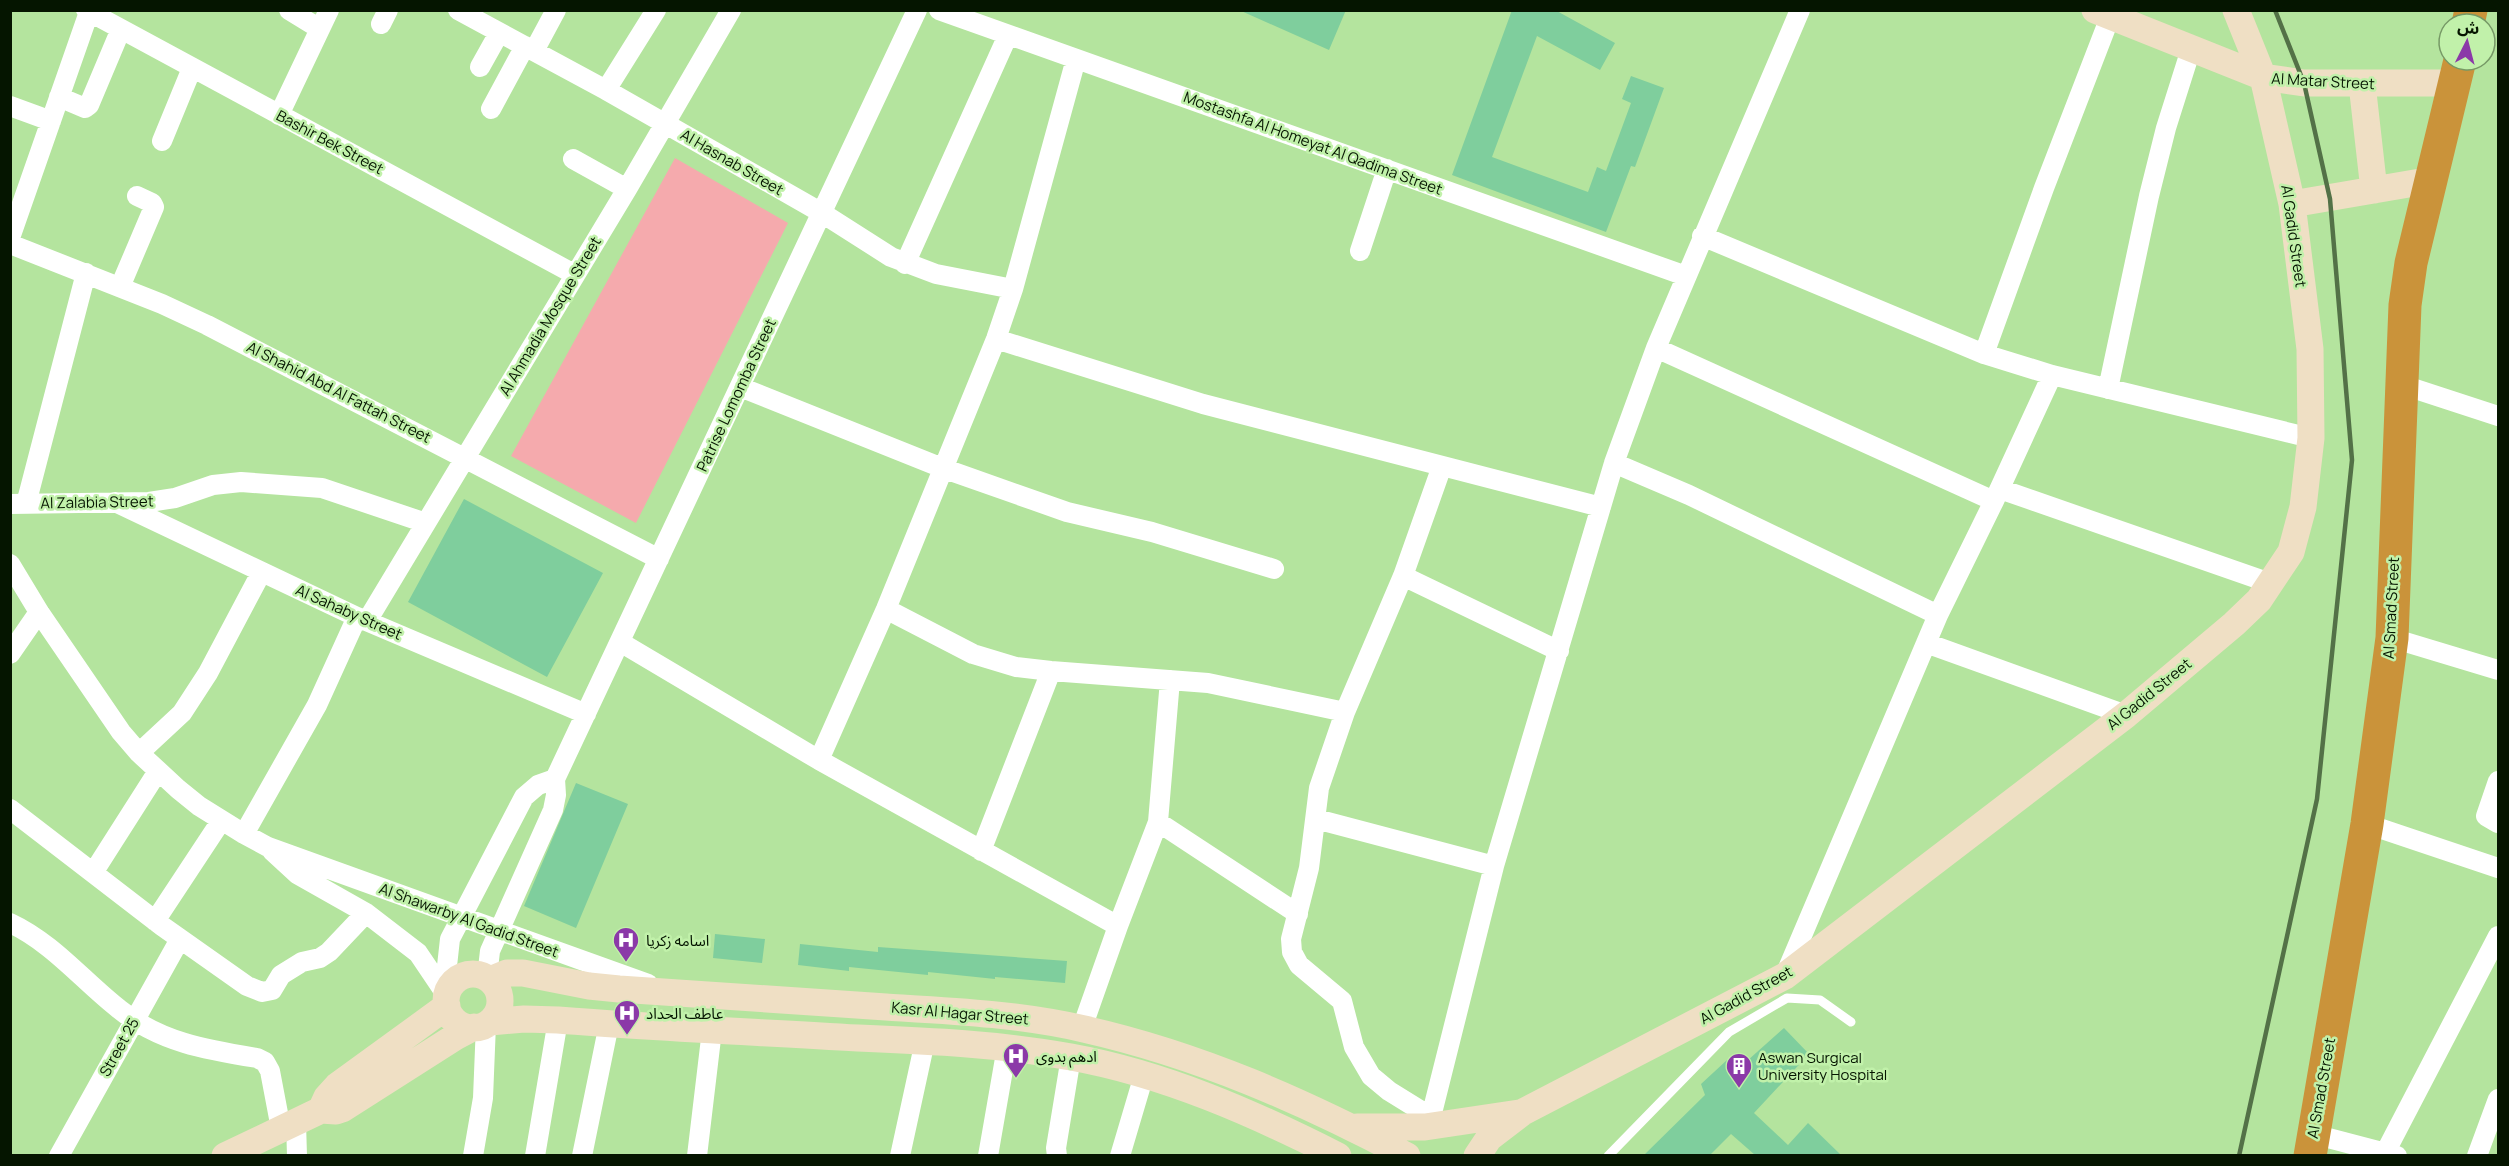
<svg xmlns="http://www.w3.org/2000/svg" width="2509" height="1166" viewBox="0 0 2509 1166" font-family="Manrope,'Noto Sans Arabic',sans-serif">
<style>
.green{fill:#f5aaad}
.building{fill:#7fce9d}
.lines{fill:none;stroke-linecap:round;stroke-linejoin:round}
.lane{stroke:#fff;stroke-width:9}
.street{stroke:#fff;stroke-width:20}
.secondary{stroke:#efdfc4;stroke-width:27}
.highway{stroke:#ca933a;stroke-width:33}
.rail{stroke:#537147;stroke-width:4.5}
.labels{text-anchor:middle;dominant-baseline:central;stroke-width:5;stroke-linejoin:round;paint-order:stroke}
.street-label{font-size:15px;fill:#051500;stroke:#c1f1aa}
.poi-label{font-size:15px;fill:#051500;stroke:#c1f1aa;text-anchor:start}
</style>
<rect width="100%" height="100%" fill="#b4e49e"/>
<path class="green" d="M675,158l113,65 -152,300 -125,-67z"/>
<path class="building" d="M1239,10h107l-17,40z
M1512,10h43l60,33 -15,27 -63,-34 -45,121 96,35 9,-25 9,4 25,-68 -9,-4 9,-23 33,12 -29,79 -4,-1 -25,66 -154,-57z
M464,499l139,74 -56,104 -139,-75z
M576,783l52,21 -52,124 -52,-22z
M715,934l50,5 -3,24 -49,-5z
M800,944l78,8v-5l189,14 -2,22 -70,-6v2l-67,-7v3l-79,-8v4l-51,-6z
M1784,1028l25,26 -55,59 34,32 20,-22 33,32h-86l-24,-21 -21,21h-66l61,-60 -4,-11 26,-24 11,9z"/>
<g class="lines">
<path class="lane" d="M1608,1156l121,-124 58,-34 33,2 31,22"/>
<path class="street" d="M86,10l488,264
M289,10l31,19
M458,10l148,80 216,123 69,44 45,17 77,15
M939,10l747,266
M381,24l7,-14
M534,51l22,-41
M480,67l19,-34
M606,90l50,-80
M59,97l26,11 4,-3 32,-76
M10,106l41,15
M491,109l34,-63
M279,115l50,-105
M162,141l30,-73
M573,159l54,30
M1702,236l282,118 68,21 259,63
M10,238l79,-226
M10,244l152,60 45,21 452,234
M1360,251l27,-82
M905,264l103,-229
M120,287l34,-80 -2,-4 -15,-7
M996,339l207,65 398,103
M1656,348l338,153
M1984,354l60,-166 66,-171
M2400,384l98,32
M740,387l205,82 122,43 85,20 122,37
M2108,389l41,-193 17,-68 25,-79
M1614,463l75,32 249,120
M2000,489l270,94
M115,502l242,115 229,97
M10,504l139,-2 26,-4 38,-13 28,-3 81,6 104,35
M26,504l60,-231
M10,564l29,48 82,120 18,21 39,36 21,17 45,28 24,13 380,137
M1403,576l156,75
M886,609l87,45 43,13 35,4 157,12 137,29
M367,621l260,-432 104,-179
M2392,638l106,32
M620,642l199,118 299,166
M1926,643l200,72
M10,654l29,-42
M139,753l43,-40 26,-40 53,-100
M819,760l67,-151 110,-270 17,-50 63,-230
M2498,781l-12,35 12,7
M10,809l152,117 85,60 15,6 10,-2 9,-15 21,-13 18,-4 9,-6 37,-39
M1316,819l178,47
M1158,822l140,92
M2367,824l131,44
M244,834l73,-129 40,-88
M272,851l25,23 69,39 52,40 29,43
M981,851l70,-180
M93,873l65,-102
M155,921l66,-100
M10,923c43,20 73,58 109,86 40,33 88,41 138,49l8,4 5,9 11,58
M1786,973l152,-358 56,-114 58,-126
M487,977l3,-26 63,-141 3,-15 -1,-16 362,-769
M452,984l-5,-18 3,-27 74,-142 14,-12 17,-6
M1082,1028l36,-102 40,-104 12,-142
M1431,1117l-42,-26 -18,-15 -17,-29 -12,-46 -43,-36 -7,-13 -1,-13 18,-71 10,-80 26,-76 58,-136 39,-110
M296,1122l1,34
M1446,1125l-15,-8 63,-251 120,-403 42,-115 144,-338
M2313,1134l84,22
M2386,1151l112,-215
M59,1156l121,-217
M473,1156l10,-58 3,-74
M535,1156l23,-136
M582,1156l27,-132
M697,1156l15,-126
M900,1156l25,-115
M988,1156l19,-109
M1057,1156l-1,-8 15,-91
M1120,1156l24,-81
M2477,1156l21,-57"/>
<path class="secondary" d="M2095,10l168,67 41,6h151
M2362,84l12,106
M2292,204l140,-24
M446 1001a27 27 0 1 1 54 0a27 27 0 1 1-54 0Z
M490,980l17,-7h16l66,13 30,3c89,6 178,12 267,18 66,4 133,7 198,22 115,26 219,72 323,127
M490,1022l34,-3 34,1c100,8 200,12 300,18 71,3 142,6 213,19 94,17 182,56 267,99
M321,1110l6,-13 10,-11 110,-80
M1357,1127h68l94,-14
M225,1156l96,-46 15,1 6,-2 113,-72 19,-10
M1477,1156l12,-18 34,-26 262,-136 341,-261 108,-91 25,-24 32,-48 12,-45 8,-69 -1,-89 -18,-145 -29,-127 -27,-67"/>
<path class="highway" d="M2468,24l3,-14
M2310,1156l57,-332 25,-186 13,-333 6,-42 49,-203"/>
<path class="rail" d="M2239,1156l78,-357 35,-339 -22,-261 -26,-116 -29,-73"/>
</g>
<defs>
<g id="hospital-pin" transform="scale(1.35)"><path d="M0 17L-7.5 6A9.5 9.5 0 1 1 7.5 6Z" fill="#8b39a8" stroke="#c1f1aa"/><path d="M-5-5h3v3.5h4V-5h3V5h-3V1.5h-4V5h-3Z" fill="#fff"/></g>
<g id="building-pin" transform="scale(1.35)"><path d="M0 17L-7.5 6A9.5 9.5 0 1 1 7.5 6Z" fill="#8b39a8" stroke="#c1f1aa"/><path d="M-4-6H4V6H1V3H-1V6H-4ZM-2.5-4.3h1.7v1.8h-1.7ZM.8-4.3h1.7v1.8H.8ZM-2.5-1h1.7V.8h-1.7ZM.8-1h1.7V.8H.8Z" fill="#fff"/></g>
</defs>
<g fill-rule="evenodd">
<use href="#hospital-pin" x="626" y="940"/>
<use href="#hospital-pin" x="627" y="1013"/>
<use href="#hospital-pin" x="1016" y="1056"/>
<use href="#building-pin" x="1739" y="1066"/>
</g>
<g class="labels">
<g class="street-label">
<text transform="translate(2323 81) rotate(3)">Al Matar Street</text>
<text transform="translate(330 142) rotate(28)">Bashir Bek Street</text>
<text transform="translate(1313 143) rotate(20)">Mostashfa Al Homeyat Al Qadima Street</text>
<text transform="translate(732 162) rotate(30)">Al Hasnab Street</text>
<text transform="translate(2294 236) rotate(82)">Al Gadid Street</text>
<text transform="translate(550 316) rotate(-59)">Al Ahmadia Mosque Street</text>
<text transform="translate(339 392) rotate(27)">Al Shahid Abd Al Fattah Street</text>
<text transform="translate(736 395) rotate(-65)">Patrise Lomomba Street</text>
<text transform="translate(97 502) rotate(-1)">Al Zalabia Street</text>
<text transform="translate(2391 608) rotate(-87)">Al Smad Street</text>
<text transform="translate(349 612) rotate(24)">Al Sahaby Street</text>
<text transform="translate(2149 694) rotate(-39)">Al Gadid Street</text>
<text transform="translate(469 920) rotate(20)">Al Shawarby Al Gadid Street</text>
<text transform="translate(1746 995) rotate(-29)">Al Gadid Street</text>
<text transform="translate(960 1013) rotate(5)">Kasr Al Hagar Street</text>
<text transform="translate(119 1047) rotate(-61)">Street 25</text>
<text transform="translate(2321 1088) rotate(-80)">Al Smad Street</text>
</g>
<g class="poi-label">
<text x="646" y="940">اسامه زكريا</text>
<text x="646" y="1013">عاطف الحداد</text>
<text x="1036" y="1056">ادهم بدوى</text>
<text x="1758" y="1057">Aswan Surgical<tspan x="1758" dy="17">University Hospital</tspan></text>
</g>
</g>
<rect width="2509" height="1166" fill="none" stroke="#051500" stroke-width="24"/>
<g transform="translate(2467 42) rotate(6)"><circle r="28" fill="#c1f1aa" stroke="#769966" stroke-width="1.5"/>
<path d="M0-4.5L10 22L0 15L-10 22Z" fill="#8b39a8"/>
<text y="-9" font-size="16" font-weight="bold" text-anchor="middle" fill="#051500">ش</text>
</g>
</svg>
